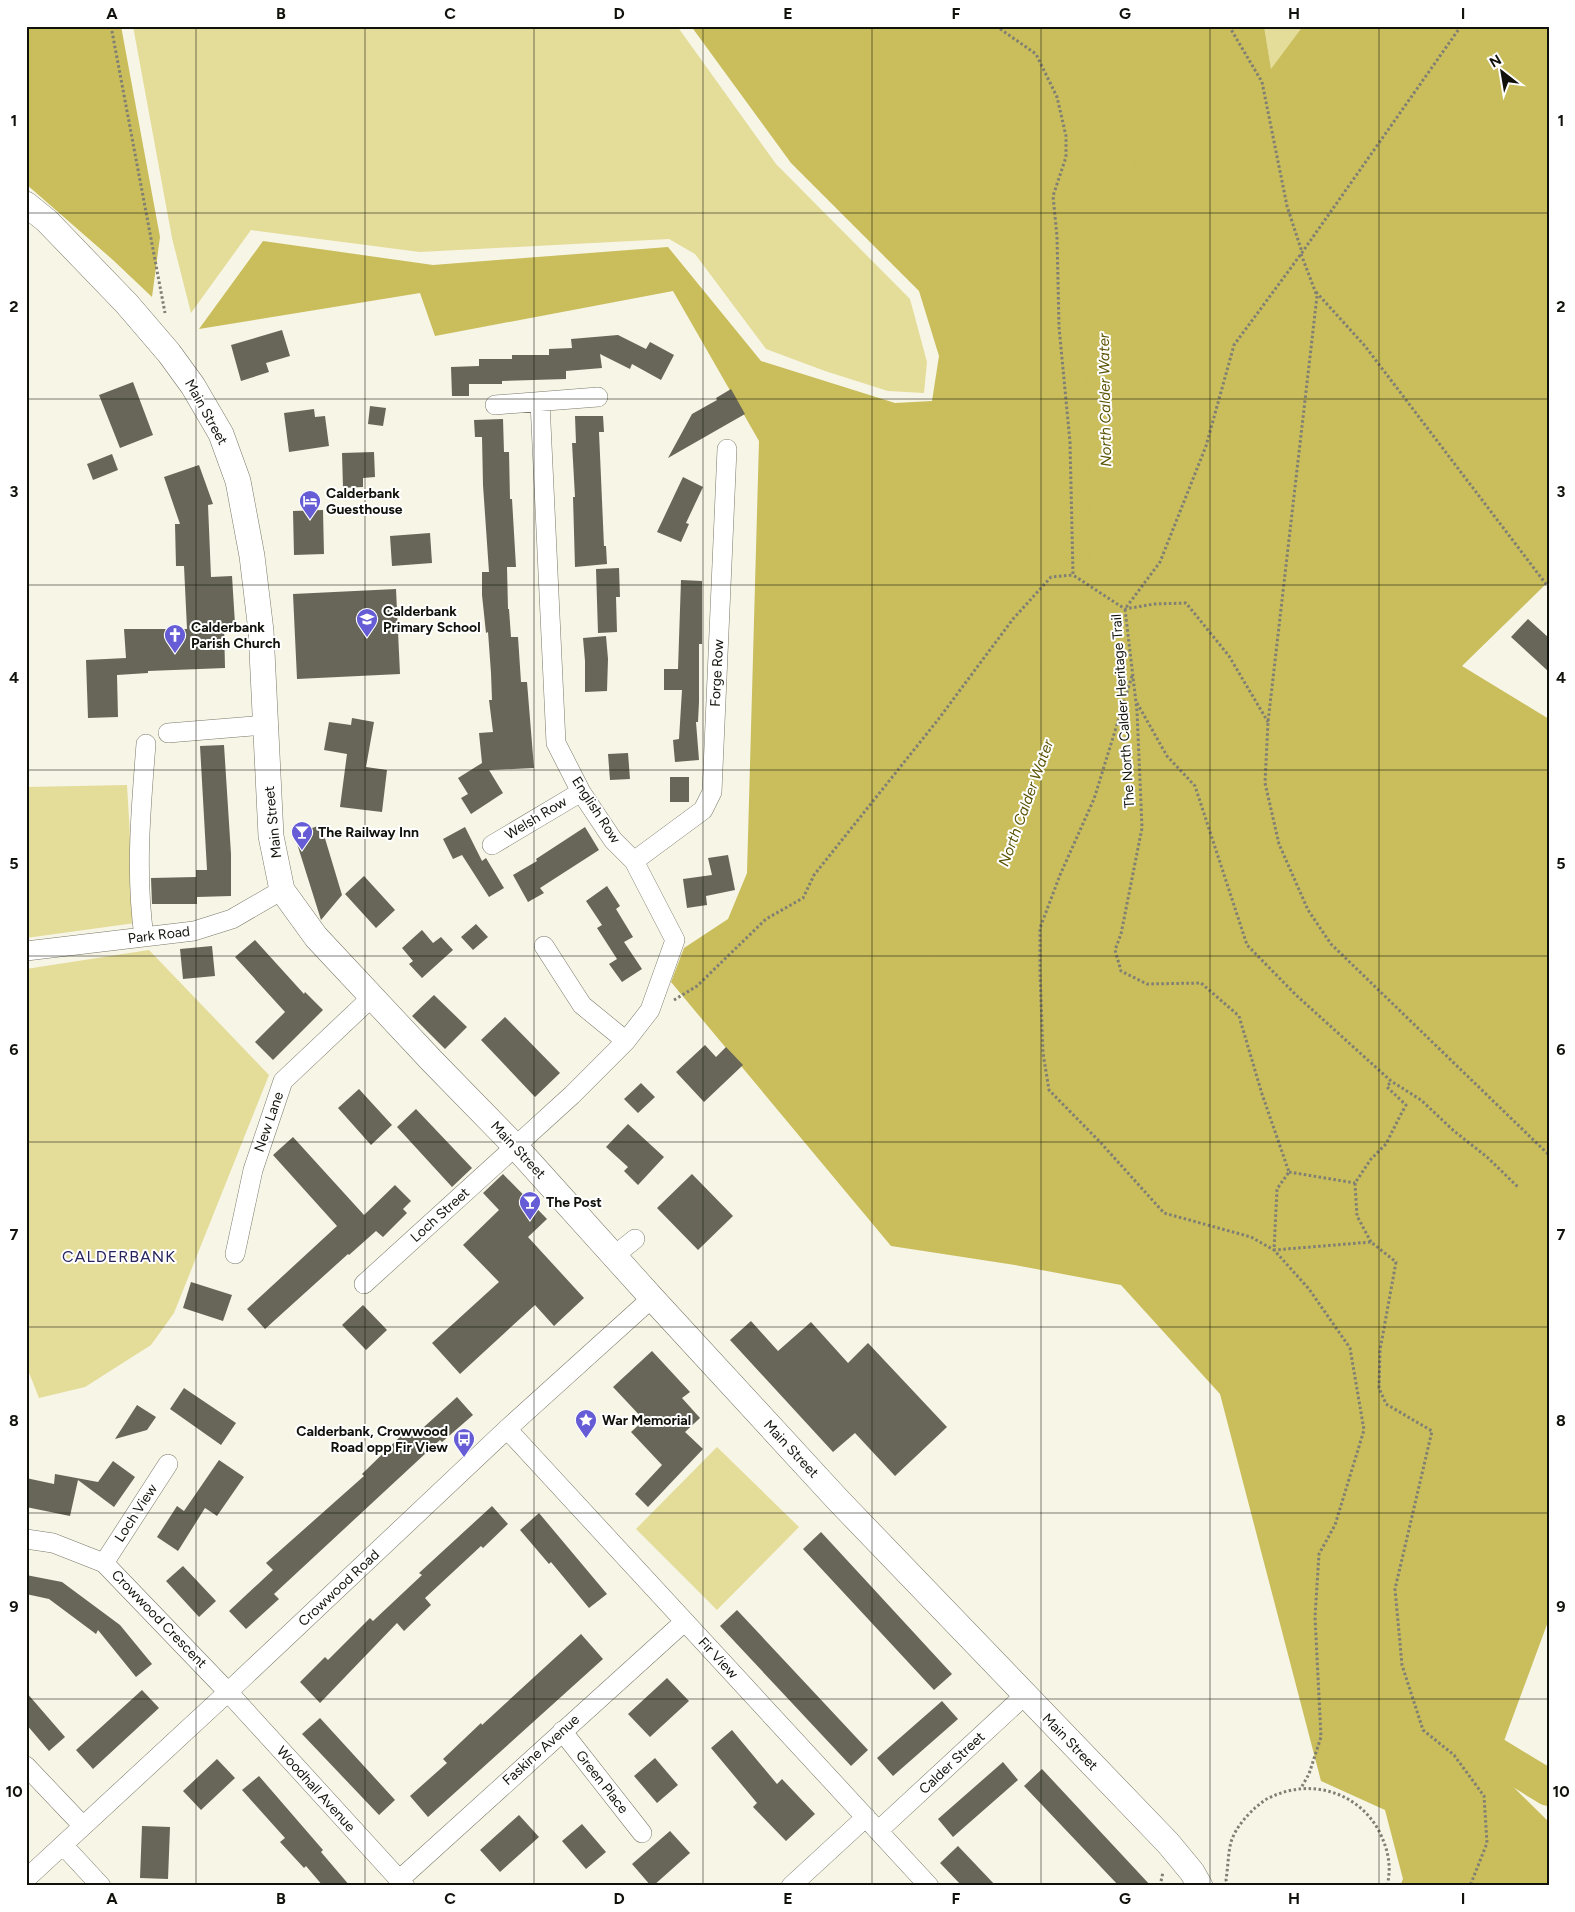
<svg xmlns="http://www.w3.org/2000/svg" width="1575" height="1912" viewBox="0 0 1575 1912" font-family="Figtree,sans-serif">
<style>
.green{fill:#e4dc99}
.forest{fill:#c9bd5c}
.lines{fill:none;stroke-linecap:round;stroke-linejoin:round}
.river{stroke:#c9bd5c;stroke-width:36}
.building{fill:#676658}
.minor-casing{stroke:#7a786a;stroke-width:20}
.major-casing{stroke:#7a786a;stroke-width:26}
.path{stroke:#807f74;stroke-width:3;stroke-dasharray:2.5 2.5;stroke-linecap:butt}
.minor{stroke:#fff;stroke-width:19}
.major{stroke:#fff;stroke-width:25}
.grid{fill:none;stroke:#12120c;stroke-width:1;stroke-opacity:0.55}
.labels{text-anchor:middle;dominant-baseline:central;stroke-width:4;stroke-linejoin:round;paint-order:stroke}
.street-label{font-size:14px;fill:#12120c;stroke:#fff}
.poi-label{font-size:14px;font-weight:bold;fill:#12120c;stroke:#fff;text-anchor:start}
.water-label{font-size:15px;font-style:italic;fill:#5c5406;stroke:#fff}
.quarter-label{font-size:16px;letter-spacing:1px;fill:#27235c;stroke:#fff}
.neatline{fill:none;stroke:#12120c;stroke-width:2}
.grid-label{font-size:16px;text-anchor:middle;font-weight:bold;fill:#12120c}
</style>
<rect width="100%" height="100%" fill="#f7f5e5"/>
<path class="green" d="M133,26h544l99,138 134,135 17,63 -3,31 -36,-2 -63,-20 -59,-22 -71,-95 -26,-15 -249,13 -169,-22 -60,83 -19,-75z
M1264,26h39l-32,44z
M127,785l8,138 -109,15v-151z
M149,950l120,125 -95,238 -23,32 -66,42 -46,11 -13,-33v-396z
M717,1447l82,80 -82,83 -81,-81z"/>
<path class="forest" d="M26,26h95l39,211 -8,60 -39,-37 -87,-76z
M691,26h573l7,43 32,-43h246v555l-87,85 87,53v900l-55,149 55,54v64h-149l3,-7 -18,-69 -64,-29 -101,-387 -99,-109 -106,-20 -124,-19 -220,-264 13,-34 44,-29 19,-46 12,-432 -86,-150 -238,45 -15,-43 -221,36 64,-88 170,24 235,-18 93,114 134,42 37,-2 7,-45 -20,-65 -128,-128z"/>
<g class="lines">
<path class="river" d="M1051,26l30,22 40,86 -17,111 3,320 -42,71 -14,104 -56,148 -60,97 -17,79 31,81 50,37 83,9
M1278,1200l101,-3 103,40 47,30 10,18 10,47
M1549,1487l-17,48 -32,33 -55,40 -11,78 31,51 84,51"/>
</g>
<path class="building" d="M282,330l8,26 -24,7 3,9 -28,9 -10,-36z
M618,335l28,14 4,-7 24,13 -13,25 -29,-16 -2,5 -30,-15 2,14 -36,3v8l-64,2v3h-33v12h-17l-1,-29 28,-1v-7h33v-4h37v-6l23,-1 -1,-9z
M133,382l20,53 -33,13 -21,-53z
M731,389l14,25 -77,44 24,-44 25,-14 -1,-2z
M370,406l16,2 -3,18 -15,-2z
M314,409l1,8 10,-1 4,30 -40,6 -5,-39z
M575,416h28l1,16h-5l5,114h2l1,18 -32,3 -2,-70h2l-3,-54h4z
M503,419l1,33h5l1,47h2l4,68h-9l1,42h1l2,28h7l3,45h6l7,86 -45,2 14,23 -32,21 -10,-16 7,-4 -10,-16 24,-15 -3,-30 14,-1 -4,-32h3l-1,-27 -3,-41 -2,1 -4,-38v-23h7l-6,-87 -1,-48h-7l-1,-17z
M374,452l1,25 -12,1v9l-20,1 -1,-35z
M112,454l6,16 -25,10 -6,-16z
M199,465l14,39 -5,1 3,72 21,-1 3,48h-11l1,44 -77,3v2l-31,2 1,42 -30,1 -2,-58 40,-2 -2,-29h63l-3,-63h-8l-1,-42h5l-16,-47z
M683,477l20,10 -17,36 3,1 -8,18 -24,-10z
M323,510l1,44 -30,1 -1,-44z
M430,533l2,30 -40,3 -2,-30z
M619,568l1,29h-4l1,35 -19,1 -2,-64z
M681,580l21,1v63h-3v58l-1,20h-2l3,38 -24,2 -2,-22 6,-1 3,-49h-18v-21h14z
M396,589l4,85 -103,5 -4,-85z
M1528,619l21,19v34l-38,-35z
M606,636l2,23 -1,32 -22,1v-31l-2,-23z
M352,718l22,4 -8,45 21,3 -5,42 -42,-5 7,-53 -23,-4 5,-28 22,3z
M224,745l7,109v42l-34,1v7h-45l-1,-26 45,-1v-7h11l-7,-124z
M628,753l2,26 -20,1 -2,-26z
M670,777h19v25h-19z
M321,825l21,70 -21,25 -27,-86z
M465,827l17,34 4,-3 18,30 -15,9 -27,-42 -9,4 -10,-20z
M585,827l14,23 -59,38 4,5 -16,9 -15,-27 24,-14 -1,-2z
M728,855l7,35 -29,6 1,9 -20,3 -4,-29 29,-4 -4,-17z
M364,876l31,34 -19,18 -31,-34z
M607,886l13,20 -4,3 17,28 -9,5 18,27 -20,13 -13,-18 8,-5 -20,-31 5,-3 -16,-24z
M476,924l12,13 -15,13 -12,-13z
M422,930l11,13 8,-6 12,13 -31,28 -13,-14 4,-3 -11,-13z
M255,940l49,54 1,-2 18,18 -50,50 -18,-18 30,-30 -50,-55z
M212,946l3,30 -32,3 -3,-30z
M434,995l33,32 -22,22 -33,-33z
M505,1017l55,56 -25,24 -54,-57z
M705,1045l11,12 10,-10 17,18 -39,37 -28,-30z
M641,1083l14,14 -17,16 -14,-14z
M359,1089l33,36 -21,20 -33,-37z
M416,1109l56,59 -20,19 -55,-60z
M628,1124l36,33 -26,28 -14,-14 4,-4 -22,-20z
M293,1137l71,78 31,-30 16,16 -8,8 4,4 -24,24 -7,-6 -27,24 -1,-1 -83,75 -18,-20 90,-83 -64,-71z
M503,1174l44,45 -19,18 56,61 -30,28 -19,-21 -75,69 -28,-31 67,-61 -36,-37 36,-35 -16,-17z
M692,1174l41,42 -35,34 -41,-42z
M191,1282l41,13 -9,26 -40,-13z
M363,1305l24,25 -21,20 -24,-25z
M751,1321l27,30 33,-29 37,41 20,-20 79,84 -52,49 -40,-43 -22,19 -103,-112z
M652,1351l38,41 -8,6 18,20 -15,14 18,17 -55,58 -13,-13 27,-29 -31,-33 13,-12 -31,-33z
M184,1388l52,35 -15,22 -51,-36z
M457,1397l16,18 -31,27 -2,-2 -166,154 5,5 -33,30 -17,-18 44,-41 -7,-7 98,-87 -2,-2 46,-45 6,7z
M137,1405l19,12 -9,13 -32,9z
M219,1460l25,17 -27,39 -12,-8 -27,43 -21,-14 20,-31 7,5z
M113,1461l22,16 -21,30 -36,-27 -8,36 -44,-9v-29l28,6 1,-10 43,8z
M492,1506l16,18 -25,24 -2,-2 -56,52 6,7 -27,26 -7,-8 -77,80 -20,-21 25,-25 3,3 42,-42 3,3 49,-46 -3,-2z
M539,1513l68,81 -18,14 -38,-46 -2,2 -29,-34z
M821,1532l131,142 -18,16 -131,-141z
M183,1566l33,35 -17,16 -33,-36z
M26,1575l36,7 58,43 32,39 -16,13 -38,-47 -2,4 -47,-35 -23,-5z
M737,1610l131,140 -17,16 -131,-140z
M581,1634l22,25 -175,158 -18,-21 37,-33 -4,-4 38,-36 1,2z
M667,1678l22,23 -39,36 -22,-23z
M142,1690l17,18 -66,61 -17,-19z
M26,1692l39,45 -16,14 -23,-27z
M942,1701l16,18 -65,57 -16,-18z
M320,1718l75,82 -16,15 -77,-81z
M732,1730l45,54 5,-5 33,35 -29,27 -33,-34 4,-4 -46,-55z
M655,1758l23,27 -21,18 -23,-27z
M217,1759l18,19 -34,32 -18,-19z
M1003,1762l15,18 -65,57 -15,-18z
M1042,1769l109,117h-32l-95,-100z
M259,1776l64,74 -2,2 29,34h-27l-17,-20 -2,2 -24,-26 5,-4 -43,-48z
M519,1815l20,22 -39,35 -20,-22z
M582,1824l24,28 -20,17 -24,-28z
M142,1826l28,1 -2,52 -28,-1z
M670,1831l20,22 -37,33h-2l-19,-22z
M958,1846l38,40h-34l-22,-23z"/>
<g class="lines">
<g class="minor-casing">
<path id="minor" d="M495,405l103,-8
M168,733l97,-8
M492,845l89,-53
M634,861l69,-51 9,-18 15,-343
M144,937c-9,-65 -3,-129 2,-193
M544,946l38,59 44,36
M26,951l168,-20 38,-12 50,-29
M235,1254l18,-84 30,-89 89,-84
M615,1255l20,-16
M364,1284l208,-189 54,-54 24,-31 25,-70 -41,-79 -21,-21 -32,-48 -25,-49 -16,-341
M507,1429l422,457
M26,1539l27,4 51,20 124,129 177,194
M104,1563l64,-99
M562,1731l80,102
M26,1766l57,60
M878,1831l147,-136
M63,1845l38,41
M26,1879l202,-187 279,-263 145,-131
M399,1880l285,-258
M791,1886l75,-69"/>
</g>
<g class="major-casing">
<path id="major" d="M26,204l21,17 80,83 42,49 24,33 28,48 17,47 14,75 9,75 10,205 11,54 34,47 116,124 83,85 137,152 186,202 330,343 24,29 8,14"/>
</g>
<path class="path" d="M111,26l54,287
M996,26l40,28 21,43 9,39v21l-13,39 4,40 2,91 11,115 3,133 52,34 29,-5 32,-1 43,53 39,66
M1229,26l33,56 25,124 15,46
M1461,26l-160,228 -67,91 -28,101 -46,116 -35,47 12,102 5,117 -21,106 -6,16 6,21 26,13 54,-1 38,33 23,78 27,78 -12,17 -3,61 97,-8 25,20 -16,88 -1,38 7,16 46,27 -37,158 7,76 21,65 31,25 30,41 3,47 -17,43
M1301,254l16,42 -49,426 -3,61 14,61 29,66 23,34 218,211
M1316,292l49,54 184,242
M1132,676l-38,123 -34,76 -20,53v45l3,80 6,37 51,52 64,71 87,24 23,13 35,39 41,59 14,82 -29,95 -16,29 -4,63 6,120 -12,37 -8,14
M1137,703l30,53 28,30 52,159 49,50 95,86 30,19 33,31 33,26 32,31
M674,1000l23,-14 69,-67 37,-21 11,-23 123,-154 76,-102 38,-42 22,-2
M1289,1172l66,11
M1371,1242l-14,-26 -2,-33 16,-24 15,-15 14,-28 6,-11 -19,-18 4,-6
M1160,1886l3,-14
M1228,1886l-2,-6c2,-13 2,-26 5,-38 4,-13 15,-26 24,-34 5,-4 10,-9 16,-11 40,-19 87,-5 108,34 9,18 13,35 8,55"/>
<use href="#minor" class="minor"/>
<use href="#major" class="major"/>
</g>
<path class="grid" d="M196,26v1860M365,26v1860M534,26v1860M703,26v1860M872,26v1860M1041,26v1860M1210,26v1860M1379,26v1860M26,213h1523M26,399h1523M26,585h1523M26,770h1523M26,956h1523M26,1142h1523M26,1327h1523M26,1513h1523M26,1699h1523"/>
<defs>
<g id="hotel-pin" transform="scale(1.125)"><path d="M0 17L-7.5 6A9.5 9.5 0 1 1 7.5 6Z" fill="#665dd6" stroke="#fff"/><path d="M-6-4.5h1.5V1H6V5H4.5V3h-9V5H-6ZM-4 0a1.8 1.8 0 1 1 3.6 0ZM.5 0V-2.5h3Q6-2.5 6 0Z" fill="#fff"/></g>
<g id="school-pin" transform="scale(1.125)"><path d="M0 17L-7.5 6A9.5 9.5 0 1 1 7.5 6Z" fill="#665dd6" stroke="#fff"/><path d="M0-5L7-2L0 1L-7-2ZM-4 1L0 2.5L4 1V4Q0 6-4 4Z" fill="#fff"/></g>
<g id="church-pin" transform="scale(1.125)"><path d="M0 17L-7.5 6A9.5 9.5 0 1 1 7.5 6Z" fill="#665dd6" stroke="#fff"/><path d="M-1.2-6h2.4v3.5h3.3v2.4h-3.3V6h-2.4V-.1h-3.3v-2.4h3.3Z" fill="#fff"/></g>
<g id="bar-pin" transform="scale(1.125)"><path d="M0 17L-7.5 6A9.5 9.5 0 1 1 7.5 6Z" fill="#665dd6" stroke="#fff"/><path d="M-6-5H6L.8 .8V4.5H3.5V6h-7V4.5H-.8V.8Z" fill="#fff"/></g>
<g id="sight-pin" transform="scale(1.125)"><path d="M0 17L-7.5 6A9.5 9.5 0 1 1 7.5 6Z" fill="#665dd6" stroke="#fff"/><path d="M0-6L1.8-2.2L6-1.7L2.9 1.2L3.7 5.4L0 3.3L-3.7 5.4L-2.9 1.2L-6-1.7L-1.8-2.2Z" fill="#fff"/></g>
<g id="bus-pin" transform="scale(1.125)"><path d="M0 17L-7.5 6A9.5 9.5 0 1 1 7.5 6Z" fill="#665dd6" stroke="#fff"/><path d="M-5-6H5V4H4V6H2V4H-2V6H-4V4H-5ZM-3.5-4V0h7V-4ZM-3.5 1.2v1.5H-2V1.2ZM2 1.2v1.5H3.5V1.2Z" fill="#fff"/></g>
</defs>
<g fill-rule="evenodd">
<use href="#hotel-pin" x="310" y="501"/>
<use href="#school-pin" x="367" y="619"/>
<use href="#church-pin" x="175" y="635"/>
<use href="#bar-pin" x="302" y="832"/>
<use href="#bar-pin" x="530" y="1202"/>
<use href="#sight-pin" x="586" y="1420"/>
<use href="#bus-pin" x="464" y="1439"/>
</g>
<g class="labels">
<g class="street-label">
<text transform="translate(206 412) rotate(61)">Main Street</text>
<text transform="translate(717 673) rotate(-87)">Forge Row</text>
<text transform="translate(1123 711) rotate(-94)">The North Calder Heritage Trail</text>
<text transform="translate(596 810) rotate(57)">English Row</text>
<text transform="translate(536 818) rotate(-31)">Welsh Row</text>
<text transform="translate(273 822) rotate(-96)">Main Street</text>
<text transform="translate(159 935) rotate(-7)">Park Road</text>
<text transform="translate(269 1122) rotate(-71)">New Lane</text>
<text transform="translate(518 1150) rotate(47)">Main Street</text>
<text transform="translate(440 1215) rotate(-42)">Loch Street</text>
<text transform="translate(791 1449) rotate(47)">Main Street</text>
<text transform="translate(136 1513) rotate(-57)">Loch View</text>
<text transform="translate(339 1588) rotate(-43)">Crowwood Road</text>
<text transform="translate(159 1619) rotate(46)">Crowwood Crescent</text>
<text transform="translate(718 1658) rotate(47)">Fir View</text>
<text transform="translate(1070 1742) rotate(46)">Main Street</text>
<text transform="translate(541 1750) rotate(-42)">Faskine Avenue</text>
<text transform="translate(952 1763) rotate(-43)">Calder Street</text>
<text transform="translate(602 1782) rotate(52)">Green Place</text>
<text transform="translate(316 1789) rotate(48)">Woodhall Avenue</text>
</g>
<g class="poi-label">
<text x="326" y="493">Calderbank<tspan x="326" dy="16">Guesthouse</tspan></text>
<text x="383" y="611">Calderbank<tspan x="383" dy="16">Primary School</tspan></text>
<text x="191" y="627">Calderbank<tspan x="191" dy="16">Parish Church</tspan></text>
<text x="318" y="832">The Railway Inn</text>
<text x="546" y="1202">The Post</text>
<text x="602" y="1420">War Memorial</text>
<text x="448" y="1431" text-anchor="end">Calderbank, Crowwood<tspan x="448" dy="16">Road opp Fir View</tspan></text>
</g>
<g class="water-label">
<text transform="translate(1105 400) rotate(-91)">North Calder Water</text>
<text transform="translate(1026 803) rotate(-70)">North Calder Water</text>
</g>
<g class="quarter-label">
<text x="119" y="1256">CALDERBANK</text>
</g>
</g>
<rect width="1575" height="1912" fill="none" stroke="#ffffff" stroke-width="55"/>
<g transform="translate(1502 72) rotate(329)" stroke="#ffffff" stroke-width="4" paint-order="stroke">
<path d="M0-4L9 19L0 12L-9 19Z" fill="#12120c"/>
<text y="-8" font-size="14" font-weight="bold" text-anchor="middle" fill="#12120c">N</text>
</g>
<rect x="28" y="28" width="1520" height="1856" class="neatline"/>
<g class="grid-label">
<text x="112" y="19">A</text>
<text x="281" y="19">B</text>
<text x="450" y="19">C</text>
<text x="619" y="19">D</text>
<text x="788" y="19">E</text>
<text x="956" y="19">F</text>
<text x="1125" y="19">G</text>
<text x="1294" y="19">H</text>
<text x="1463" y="19">I</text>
<text x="14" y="126">1</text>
<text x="1561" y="126">1</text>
<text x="14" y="312">2</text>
<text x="1561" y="312">2</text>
<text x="14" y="497">3</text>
<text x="1561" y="497">3</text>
<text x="14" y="683">4</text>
<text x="1561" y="683">4</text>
<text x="14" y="869">5</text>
<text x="1561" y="869">5</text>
<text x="14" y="1055">6</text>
<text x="1561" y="1055">6</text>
<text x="14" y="1240">7</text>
<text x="1561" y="1240">7</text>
<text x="14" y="1426">8</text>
<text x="1561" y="1426">8</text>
<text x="14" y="1612">9</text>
<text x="1561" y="1612">9</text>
<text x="14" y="1797">10</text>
<text x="1561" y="1797">10</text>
<text x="112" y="1904">A</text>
<text x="281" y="1904">B</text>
<text x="450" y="1904">C</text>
<text x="619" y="1904">D</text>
<text x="788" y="1904">E</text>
<text x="956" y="1904">F</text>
<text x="1125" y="1904">G</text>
<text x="1294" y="1904">H</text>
<text x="1463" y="1904">I</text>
</g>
</svg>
